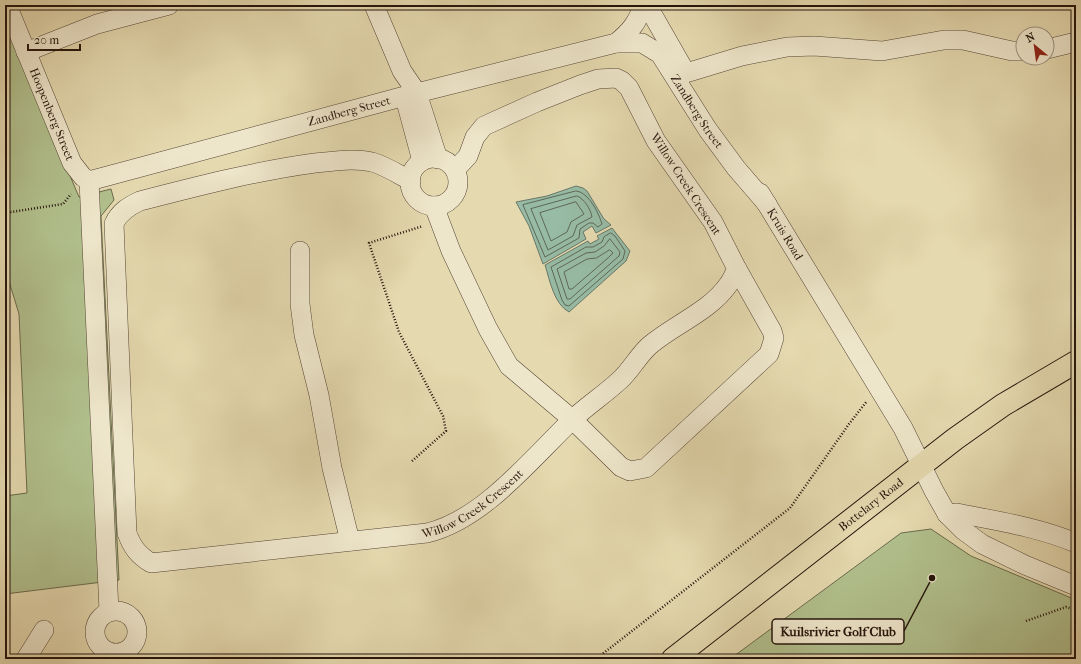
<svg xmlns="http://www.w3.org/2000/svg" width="1081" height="664" viewBox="0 0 1081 664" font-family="'IM FELL French Canon',serif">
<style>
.green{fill:#b1c08d;stroke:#6b6a4c}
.water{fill:#97bba5;stroke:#697868}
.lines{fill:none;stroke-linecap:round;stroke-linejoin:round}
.shore{stroke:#5e6858;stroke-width:1}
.minor-casing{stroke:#554535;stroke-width:20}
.major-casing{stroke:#25140c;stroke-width:24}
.path{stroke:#25140c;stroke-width:2.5;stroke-dasharray:1 2;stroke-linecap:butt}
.minor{stroke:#eee6cb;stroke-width:19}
.major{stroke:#e5d9af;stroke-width:22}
.labels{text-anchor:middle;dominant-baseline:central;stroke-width:4;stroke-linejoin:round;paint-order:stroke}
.street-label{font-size:12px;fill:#25140c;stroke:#eee6cb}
.leader{fill:none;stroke:#25140c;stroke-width:1.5}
.callout-dot{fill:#25140c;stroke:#eee6cb;stroke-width:1.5}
.callout{fill:#eee6cb;stroke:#25140c;stroke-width:1.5}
.callout-label{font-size:13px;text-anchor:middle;font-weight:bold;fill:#25140c}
</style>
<rect width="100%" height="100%" fill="#e5d9af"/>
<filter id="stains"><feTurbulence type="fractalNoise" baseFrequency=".005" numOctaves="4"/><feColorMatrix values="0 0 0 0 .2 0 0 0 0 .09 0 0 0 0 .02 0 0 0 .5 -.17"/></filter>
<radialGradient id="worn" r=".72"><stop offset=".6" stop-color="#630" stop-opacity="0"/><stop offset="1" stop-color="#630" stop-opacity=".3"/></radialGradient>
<path class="green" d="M5,22l74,175 32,-8 3,11 -13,16 18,364 -114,14v-98l22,-3 -8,-179 -14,-46z
M931,529l40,27 105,44v59h-346l171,-126z"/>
<path class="water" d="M576,186l7,2 4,3 17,28 7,6 -15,8 -4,-7 -9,6 3,7 -43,25 -14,-38 -13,-24 31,-6z
M612,228l18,23 -4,10 -57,51c-15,-8 -19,-31 -24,-47l43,-24 2,3 9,-5 -2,-3z"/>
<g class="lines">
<path class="shore" d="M576,191c13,1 23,23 26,33l-4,3 -5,-4h-4l-9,6 -1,9 -34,19 -22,-52z
M577,196c7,2 14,14 15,21l-15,8 -4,11 -25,14 -17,-41z
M576,202l8,12 -13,8 -4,10 -16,9 -11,-28z
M611,233l4,3 10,15 -2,8 -54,47 -4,-1 -3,-5 -11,-33 35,-20h7l9,-5 2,-5z
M610,239l10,13 -1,4 -49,43h-3l-10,-30 29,-16 9,-1 9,-6z
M610,250l3,3 -5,5 -36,31h-3l-5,-17 23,-13 9,-1z"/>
<g class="minor-casing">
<g id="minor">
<path id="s1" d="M7,5l65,158 11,14 6,4 316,-85 211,-53h26l18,11 48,76 28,38 31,36"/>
<path d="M374,5l28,66 15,22 21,66"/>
<path d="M647,5l36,63"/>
<path d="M616,43c14,-11 22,-21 27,-38"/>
<path d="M1047,49l29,-7"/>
<path d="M26,52l71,-28 72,-19"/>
<path d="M686,73l56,-17 45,-9 27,-1 68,5 62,-11h19l49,11h11"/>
<path d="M405,98l17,63"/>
<circle cx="434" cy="182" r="24"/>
<path d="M89,181l20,430"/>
<path id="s2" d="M411,181c-13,-7 -25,-15 -39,-19 -18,-4 -39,-1 -57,1 -59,8 -117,23 -175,38 -11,5 -21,11 -26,23l13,309c5,14 11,22 24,30l276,-30c56,-13 105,-75 146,-114 15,-14 32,-25 47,-39 11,-10 18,-24 29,-34 24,-21 60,-34 79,-61 4,-5 6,-11 9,-16l-24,-47 -57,-81 -27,-53 -7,-7 -6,-3 -18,1 -18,6 -43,17 -53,24 -9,11 -7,19 -13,14"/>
<path id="s3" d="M760,193l143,235 31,63 13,23 16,16 19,14 43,21 51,21"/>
<path d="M434,206l17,45 37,78 21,37 64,54 48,47 9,4 16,-3 123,-114 5,-16 -2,-7 -35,-62"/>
<path d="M300,251v53l4,31 15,60 13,73 18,73"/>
<path d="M947,514l10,-1c40,8 81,14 119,30"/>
<circle cx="116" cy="632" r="21"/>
<path d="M26,659l18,-29"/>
</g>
</g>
<g class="major-casing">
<g id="major">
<path id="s4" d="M673,659l282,-220 48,-34 73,-43"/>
</g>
</g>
<path class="path" d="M5,209l6,3 52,-8 8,-10
M412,461l34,-30 -3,-15 -44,-84 -30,-89 54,-17
M1026,621l40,-14 10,3
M596,659l194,-151 59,-84 18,-23"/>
<use href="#minor" class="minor"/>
<use href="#major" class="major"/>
</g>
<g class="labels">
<g class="street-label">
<text stroke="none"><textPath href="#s1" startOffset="465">Zandberg Street</textPath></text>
<text stroke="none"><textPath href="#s1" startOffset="856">Zandberg Street</textPath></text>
<text stroke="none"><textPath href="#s1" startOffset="118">Hoopenberg Street</textPath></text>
<text transform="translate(686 184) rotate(57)">Willow Creek Crescent</text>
<text stroke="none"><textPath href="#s3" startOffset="48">Kruis Road</textPath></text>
<text stroke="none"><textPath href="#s2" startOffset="996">Willow Creek Crescent</textPath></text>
<text stroke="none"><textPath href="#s4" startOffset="251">Bottelary Road</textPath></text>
</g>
</g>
<path class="leader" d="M932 578L904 631"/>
<circle class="callout-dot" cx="932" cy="578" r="4"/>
<rect class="callout" x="772" y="619" width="132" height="25" rx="4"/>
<g class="callout-label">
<text x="838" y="636">Kuilsrivier Golf Club</text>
</g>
<rect width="1081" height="664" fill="none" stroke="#e5d9af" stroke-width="20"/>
<rect x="6" y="6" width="1069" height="652" fill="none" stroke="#25140c" stroke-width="2"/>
<rect x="10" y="10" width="1061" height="644" fill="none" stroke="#25140c"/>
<g transform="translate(1035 46) rotate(331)"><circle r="19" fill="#eee6cb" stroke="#9e927f"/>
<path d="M0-3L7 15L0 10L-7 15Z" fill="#8f2418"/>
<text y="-6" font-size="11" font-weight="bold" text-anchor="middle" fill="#25140c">N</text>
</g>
<path d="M28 44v6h52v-6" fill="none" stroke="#25140c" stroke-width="2"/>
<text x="34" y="44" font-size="12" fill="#25140c" stroke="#eee6cb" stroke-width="3" paint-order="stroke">20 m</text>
<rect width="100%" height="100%" filter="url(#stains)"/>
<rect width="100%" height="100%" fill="url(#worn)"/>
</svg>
